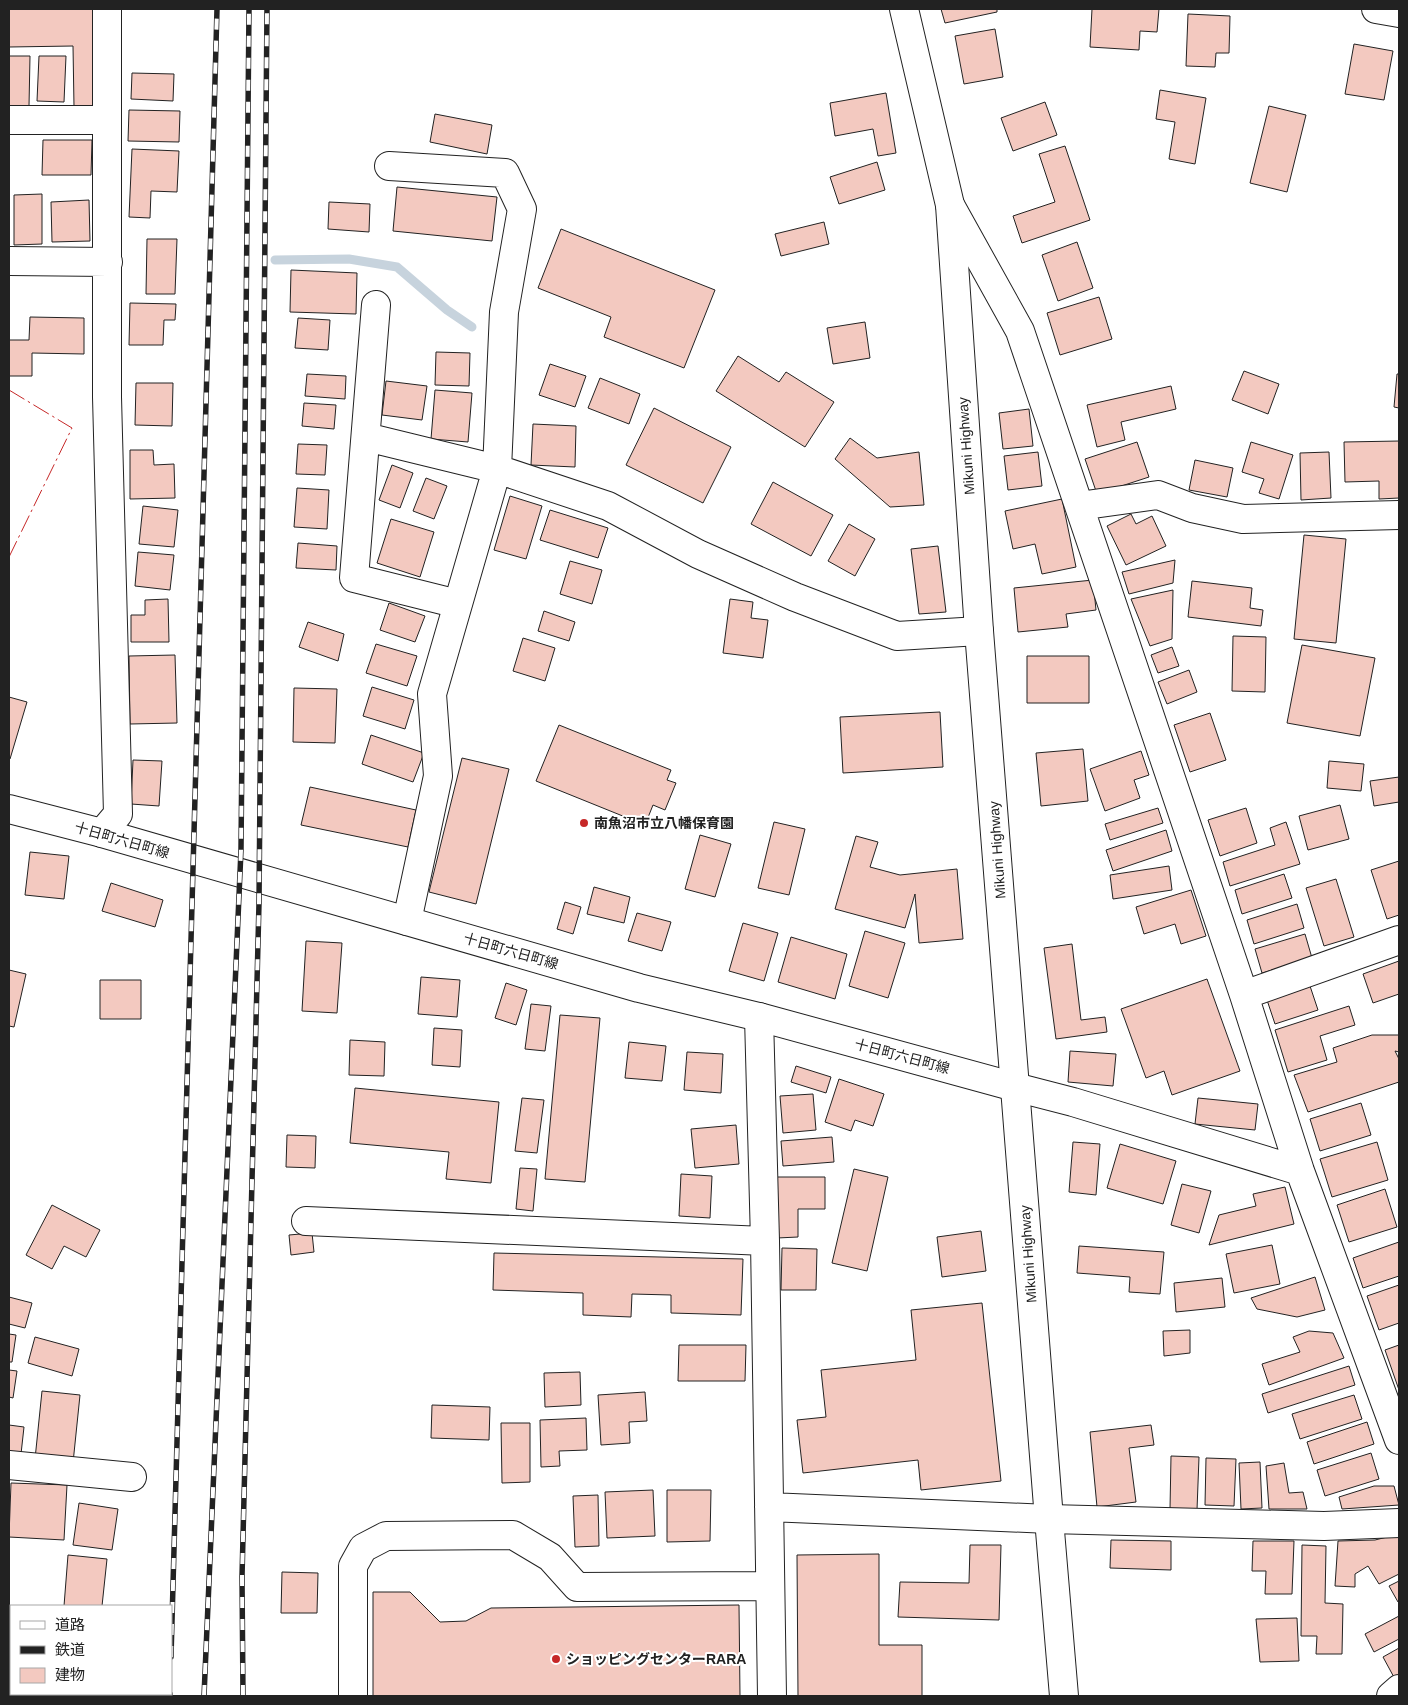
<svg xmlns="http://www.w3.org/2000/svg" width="1408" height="1705" viewBox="0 0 1408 1705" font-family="Arial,'Noto Sans JP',sans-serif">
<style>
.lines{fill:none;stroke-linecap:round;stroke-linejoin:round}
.stream{stroke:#c7d3dd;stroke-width:9}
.building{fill:#f3c9c0;stroke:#222}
.minor-casing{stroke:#222;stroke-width:30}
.major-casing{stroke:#222;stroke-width:30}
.highway-casing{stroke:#222;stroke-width:30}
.minor{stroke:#fff;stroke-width:28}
.major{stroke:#fff;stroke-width:28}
.highway{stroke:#fff;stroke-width:28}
.rail-casing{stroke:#222;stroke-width:5.5}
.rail{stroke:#fff;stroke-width:4;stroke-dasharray:11;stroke-linecap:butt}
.power{stroke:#c62828;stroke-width:1;stroke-dasharray:18 4 2.5 4;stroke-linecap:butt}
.poi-dot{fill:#c62828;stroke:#fff;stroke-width:2}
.labels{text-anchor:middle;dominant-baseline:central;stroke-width:4;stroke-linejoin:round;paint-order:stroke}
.street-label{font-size:14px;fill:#222;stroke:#fff}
.poi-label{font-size:14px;font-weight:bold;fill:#222;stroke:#fff;text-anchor:start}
</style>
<rect width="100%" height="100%" fill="#fff"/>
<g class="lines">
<path class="stream" d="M275,260l74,-1 48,8 50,43 25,17"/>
</g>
<path class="building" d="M9,9h89l2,97 -26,1 -1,-61 -64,1z
M941,9h56v3l-52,11z
M1092,9h67l-2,23 -17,-1 -1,19 -49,-3z
M1188,14l42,2 -1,37h-13l-1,14 -29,-1z
M995,29l8,48 -39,7 -9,-48z
M1354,44l39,7 -9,49 -39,-6z
M9,56h21l-1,50h-20z
M39,56h27l-2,46 -27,-1z
M132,73l42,1 -1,27 -42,-2z
M1160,90l46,8 -11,66 -26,-5 6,-37 -19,-3z
M886,93l10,60 -18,3 -5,-27 -38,7 -5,-33z
M1045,102l12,33 -44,16 -12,-33z
M1269,106l37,9 -19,77 -37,-9z
M129,110l51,1 -1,31 -51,-1z
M435,114l57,11 -5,29 -57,-12z
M43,140h49l-1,35h-49z
M1065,146l25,74 -68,23 -9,-27 42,-14 -16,-48z
M132,149l47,2 -2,41 -26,-1 -1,27 -21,-1z
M877,162l8,28 -46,14 -9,-27z
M397,187l100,10 -5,44 -99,-10z
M42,194v50l-28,1v-50z
M89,200l1,41 -38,1 -1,-40z
M329,202l41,2 -1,28 -41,-3z
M824,222l5,22 -48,12 -6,-22z
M561,229l154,61 -31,78 -80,-31 7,-20 -73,-29z
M147,239h30l-2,55h-29z
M1077,242l16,46 -35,13 -16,-46z
M291,270l66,3 -1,41 -66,-2z
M1099,297l13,42 -52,16 -13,-42z
M130,303l46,1 -1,16h-11l-1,25h-34z
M30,317l54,1v36l-52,-1v23h-23v-36h20z
M298,318l32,2 -2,30 -33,-2z
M865,322l5,36 -37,6 -6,-36z
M436,352l34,1 -1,33 -34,-1z
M738,356l41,26 7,-10 48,30 -29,45 -89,-56z
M550,364l36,12 -11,31 -36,-12z
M1244,371l35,13 -11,30 -36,-14z
M307,374l39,2 -1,23 -40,-3z
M1397,374h2v34l-5,-1z
M600,378l40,16 -11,30 -41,-16z
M386,381l41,5 -5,34 -40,-5z
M136,383h37l-1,43 -37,-1z
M1171,386l5,23 -55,13 4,18 -28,7 -10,-42z
M435,390l37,3 -4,49 -37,-3z
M304,403l32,2 -2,24 -32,-3z
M654,408l77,39 -28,56 -77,-38z
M1029,409l4,37 -30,3 -4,-36z
M533,424l43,2 -1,41 -44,-2z
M850,438l27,20 42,-6 5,53 -34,2 -55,-48z
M1399,441v57l-20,1v-18l-34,1 -1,-40z
M1137,442l12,35 -52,17 -12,-35z
M1251,442l42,13 -14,44 -20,-6 5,-14 -22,-7z
M298,444l29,1 -2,30 -29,-1z
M130,450h23l1,15 20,-1 1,34 -45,1z
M1038,452l4,34 -34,4 -4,-34z
M1329,452l2,46 -30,2 -1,-47z
M1195,460l38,8 -6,29 -38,-7z
M392,465l21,8 -13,35 -21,-8z
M426,478l21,8 -13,33 -21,-8z
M773,482l60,33 -22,41 -60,-32z
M297,488l32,2 -2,39 -33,-2z
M510,496l32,10 -16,53 -32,-9z
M1062,499l14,68 -34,7 -7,-30 -22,5 -8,-38z
M143,506l35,4 -4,37 -35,-3z
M550,510l58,18 -10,30 -58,-18z
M1131,514l5,10 16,-8 14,30 -40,19 -19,-39z
M391,519l43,13 -14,45 -43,-14z
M849,524l26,15 -20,37 -27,-15z
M1304,535l42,4 -10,104 -42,-4z
M298,543l39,3 -1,24 -40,-2z
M938,546l8,66 -27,2 -8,-65z
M138,552l36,3 -4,35 -35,-4z
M1175,560l-2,23 -44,11 -7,-22z
M570,561l32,9 -10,34 -32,-10z
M1093,580l3,30 -30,4 2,13 -50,5 -4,-44z
M1192,581l60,7 -2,20 13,2 -2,16 -73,-9z
M1173,590l-1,49 -22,7 -19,-47z
M168,599l1,43h-38v-27h14v-15z
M730,599l23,3 -2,16 17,2 -5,38 -40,-5z
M389,603l36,13 -10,26 -35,-12z
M544,611l31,11 -6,19 -31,-10z
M308,622l36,12 -6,27 -39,-14z
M1233,636l33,1 -1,55 -33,-1z
M523,638l32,10 -10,33 -32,-10z
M376,644l41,12 -10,30 -41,-13z
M1302,645l73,13 -15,78 -73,-13z
M1172,647l7,19 -21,7 -7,-18z
M175,655l2,68 -47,1 -1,-68z
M1027,656h62v47h-62z
M1189,670l8,22 -30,12 -9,-22z
M372,687l42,13 -9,29 -42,-13z
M294,688l43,1 -2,54 -42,-1z
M9,697l18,5 -17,57h-1z
M940,712l3,55 -100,6 -3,-56z
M1210,713l16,47 -36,12 -16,-47z
M559,725l112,45 -4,10 9,3 -11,27 -12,-5 -8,20 -109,-44z
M371,735l53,18 -11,29 -51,-18z
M1083,749l5,52 -47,5 -5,-53z
M1141,751l8,24 -15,5 6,18 -35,13 -15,-42z
M462,758l47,11 -33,135 -47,-12z
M133,760l29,1 -3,45 -28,-2z
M1329,761l35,3 -3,27 -34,-3z
M1399,777v25l-25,4 -4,-25z
M310,787l106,23 -8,37 -107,-22z
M1340,805l9,34 -41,11 -9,-34z
M1158,808l5,15 -53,17 -5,-16z
M1246,808l11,35 -37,13 -12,-36z
M774,822l31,7 -16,66 -31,-7z
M1286,822l14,42 -70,22 -7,-24 52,-17 -5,-17z
M1166,830l6,21 -59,20 -7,-21z
M700,835l31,9 -16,53 -30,-8z
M856,836l22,6 -8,25 30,8 57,-6 6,70 -44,4 -4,-49 -10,34 -70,-19z
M30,852l39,4 -5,43 -39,-4z
M1399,861v54l-12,4 -16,-49z
M1169,866l3,24 -59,9 -3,-24z
M1284,874l8,24 -50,16 -7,-24z
M1336,879l18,58 -30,9 -18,-58z
M111,883l52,17 -8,27 -53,-16z
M594,887l36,10 -6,26 -37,-9z
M1191,890l15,46 -25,8 -6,-20 -31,10 -8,-27z
M565,902l16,5 -8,27 -16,-5z
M1297,904l7,24 -50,16 -7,-24z
M637,913l34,9 -9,29 -34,-10z
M743,923l35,10 -14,48 -35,-10z
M865,931l40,12 -17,55 -39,-12z
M1305,934l7,24 -50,15 -7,-24z
M791,937l56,17 -12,45 -57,-17z
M306,941l36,2 -5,70 -35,-2z
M1072,944l9,76 24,-3 2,15 -51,7 -12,-91z
M1399,961v33l-26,9 -10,-29z
M9,970l17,4 -12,53 -5,-1z
M421,977l39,3 -3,37 -39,-3z
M1207,979l33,92 -68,24 -8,-24 -18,7 -25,-69z
M100,980h41v39h-41z
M506,983l21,7 -11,35 -21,-7z
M1310,986l8,24 -43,14 -8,-24z
M531,1004l20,2 -6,45 -20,-2z
M1349,1006l6,19 -35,11 7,24 -39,12 -13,-42z
M560,1015l40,3 -15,164 -40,-3z
M434,1028l28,2 -2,37 -28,-2z
M1372,1035h27v17l-4,-1 4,8v23l-91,30 -14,-37 43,-13 -4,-14z
M350,1040l35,2 -1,34 -35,-1z
M629,1042l37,4 -4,35 -37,-3z
M1070,1051l46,3 -3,32 -45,-4z
M687,1052l36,2 -2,39 -37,-3z
M796,1066l35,11 -5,16 -35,-11z
M839,1079l45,15 -11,32 -18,-6 -4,11 -26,-9z
M355,1088l144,14 -8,81 -45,-4 3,-27 -99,-9z
M813,1094l3,36 -33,3 -3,-37z
M522,1098l22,2 -7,53 -22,-2z
M1198,1098l60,6 -3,26 -60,-6z
M1361,1103l10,32 -51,16 -10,-32z
M736,1125l3,39 -44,4 -4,-39z
M287,1135l29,1 -1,32 -29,-1z
M832,1137l2,25 -51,4 -2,-25z
M1073,1142l27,2 -4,51 -27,-3z
M1377,1142l11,38 -56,17 -12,-38z
M1120,1144l56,17 -13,43 -56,-16z
M520,1168l17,1 -4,42 -17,-2z
M854,1169l34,8 -21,94 -35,-8z
M681,1174l31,2 -2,42 -31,-2z
M776,1177h49v32h-27v28l-21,1z
M1182,1184l29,7 -12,42 -28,-8z
M1285,1187l9,37 -85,21 10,-30 37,-9 -3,-12z
M1385,1189l12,38 -48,15 -12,-37z
M52,1205l48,25 -14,27 -22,-11 -12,23 -26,-14z
M981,1231l5,40 -44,6 -5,-40z
M312,1233l2,19 -23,3 -2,-20z
M1399,1242v34l-36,12 -10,-30z
M1272,1245l8,39 -46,9 -8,-39z
M1079,1246l85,6 -4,42 -31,-2 1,-15 -53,-4z
M782,1248l35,1 -1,41h-35z
M494,1253l249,6 -2,56 -70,-2v-18l-39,-1 -1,23 -48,-2v-22l-90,-3z
M1315,1277l10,33 -28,7 -40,-8 -6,-11z
M1222,1278l3,29 -49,5 -2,-29z
M1399,1285v38l-20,7 -12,-34z
M9,1297l23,6 -7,25 -16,-4z
M982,1303l19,178 -80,9 -3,-30 -115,13 -6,-53 29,-3 -5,-47 95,-10 -5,-50z
M1190,1330v23l-26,3 -1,-25z
M1309,1331l24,2 11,25 -75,27 -7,-21 38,-12 -7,-15z
M9,1334l7,1 -4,27h-3z
M35,1337l44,12 -7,27 -44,-13z
M679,1345h67l-1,36h-67z
M1399,1345v45l-14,-40z
M1349,1366l6,19 -87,28 -6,-19z
M9,1370l8,1 -4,27 -4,-1z
M580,1372l1,33 -36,2 -1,-34z
M42,1391l38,4 -7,68 -38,-4z
M645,1392l2,29 -18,1 1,21 -29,2 -3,-50z
M1354,1395l8,24 -62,20 -8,-25z
M432,1405l58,2 -1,33 -58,-2z
M586,1418l1,32 -28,1 1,15 -19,1 -1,-47z
M1367,1422l7,22 -60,20 -7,-22z
M501,1423h29v59l-28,1z
M9,1425l15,2 -3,27 -12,-1z
M1151,1425l3,20 -25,3 7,54 -39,5 -7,-75z
M1371,1453l8,26 -54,17 -8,-26z
M1171,1456l28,1 -2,53 -27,-1z
M1206,1458l30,1 -2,47 -29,-1z
M1260,1462l2,46 -21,1 -2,-46z
M1284,1463l5,30 14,-1 4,17h-38l-3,-43z
M11,1483l56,2 -3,55 -55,-3z
M1374,1486h20l5,19 -57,4 -3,-12z
M653,1490l2,46 -48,2 -2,-46z
M667,1490h44l-1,51 -43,1z
M598,1495l1,51 -24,1 -2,-51z
M79,1503l39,6 -6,41 -39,-5z
M1399,1534v40l-20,10 -11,-18 -13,8v13l-20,-1 3,-45 37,-1z
M1111,1540l60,1v29l-61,-2z
M1253,1541h41l-2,53h-27l1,-23h-14z
M970,1545h31l-2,75 -101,-3 2,-35 69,1z
M1302,1545l24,1 -1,57 18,1 -1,50h-26l1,-18h-16z
M879,1554v91h43v51h-124l-1,-141z
M68,1555l39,4 -5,47h-38z
M282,1572l36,1 -1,40h-36z
M1399,1581v20l-1,1 -9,-16z
M373,1592h37l30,30 26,-1 25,-13 248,-3 1,91h-367z
M1399,1616v23l-25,13 -9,-18z
M1297,1618l2,43 -39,1 -4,-43z
M1399,1648v31l-3,2 -13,-24z
M12,1694h38v2h-38z"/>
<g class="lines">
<g class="minor-casing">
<path id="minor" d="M1376,9l23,4
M9,120h98
M389,166l116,7 17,36 -18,103 -7,157 -65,225 6,82 -31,145
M950,205l70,126 224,664 56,176 99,269
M9,261l99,1
M376,305l-22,273 104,26
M366,437l131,32 111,37 90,48 97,43 102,39 82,-5
M1079,506l79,-11 34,13 51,11 156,-4
M102,833l16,-19 -11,-417v-388
M1244,995l155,-55
M759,1017l6,224 7,455
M1015,1087l58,15 227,69
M306,1221l459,20
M9,1465l123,12
M769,1507l280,12 275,7 75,-3
M353,1696v-130l10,-18 23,-12 127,-1 37,22 27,30 193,-1
M1391,1696l8,-7"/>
</g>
<g class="major-casing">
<path id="major" d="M9,809l93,24 537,155 120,29 256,70"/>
</g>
<g class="highway-casing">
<path id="highway" d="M904,9l46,196 29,426 70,888 15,177"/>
</g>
<use href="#minor" class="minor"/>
<use href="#major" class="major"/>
<use href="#highway" class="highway"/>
<g class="rail-casing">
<path id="rail" d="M171,1657l46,-1648
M170,1696v-2
M204,1696l37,-846 8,-841
M243,1696l-1,-119 17,-674 8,-894"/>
</g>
<use href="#rail" class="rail"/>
<path class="power" d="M9,390l63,38 -63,129"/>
</g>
<g class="poi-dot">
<circle cx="584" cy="823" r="5"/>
<circle cx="556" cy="1659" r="5"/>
</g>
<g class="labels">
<g class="street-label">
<text transform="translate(966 446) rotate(-94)">Mikuni Highway</text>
<text transform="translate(122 840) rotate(16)">十日町六日町線</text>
<text transform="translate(997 850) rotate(-94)">Mikuni Highway</text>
<text transform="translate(511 951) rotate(16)">十日町六日町線</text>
<text transform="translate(902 1056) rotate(15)">十日町六日町線</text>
<text transform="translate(1028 1254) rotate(-94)">Mikuni Highway</text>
</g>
<g class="poi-label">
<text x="594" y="823">南魚沼市立八幡保育園</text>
<text x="566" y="1659">ショッピングセンターRARA</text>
</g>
</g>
<rect width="1408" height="1705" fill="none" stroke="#222222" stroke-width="20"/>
<rect x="10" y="1605" width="162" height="90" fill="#ffffff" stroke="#a7a7a7"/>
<rect x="20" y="1621" width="25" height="8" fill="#ffffff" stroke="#a7a7a7"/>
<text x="55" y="1630" font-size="15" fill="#222222">道路</text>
<rect x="20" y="1646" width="25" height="8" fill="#222222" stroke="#a7a7a7"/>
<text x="55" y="1655" font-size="15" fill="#222222">鉄道</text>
<rect x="20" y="1668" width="25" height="15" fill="#f3c9c0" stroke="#a7a7a7"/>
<text x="55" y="1680" font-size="15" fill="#222222">建物</text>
</svg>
